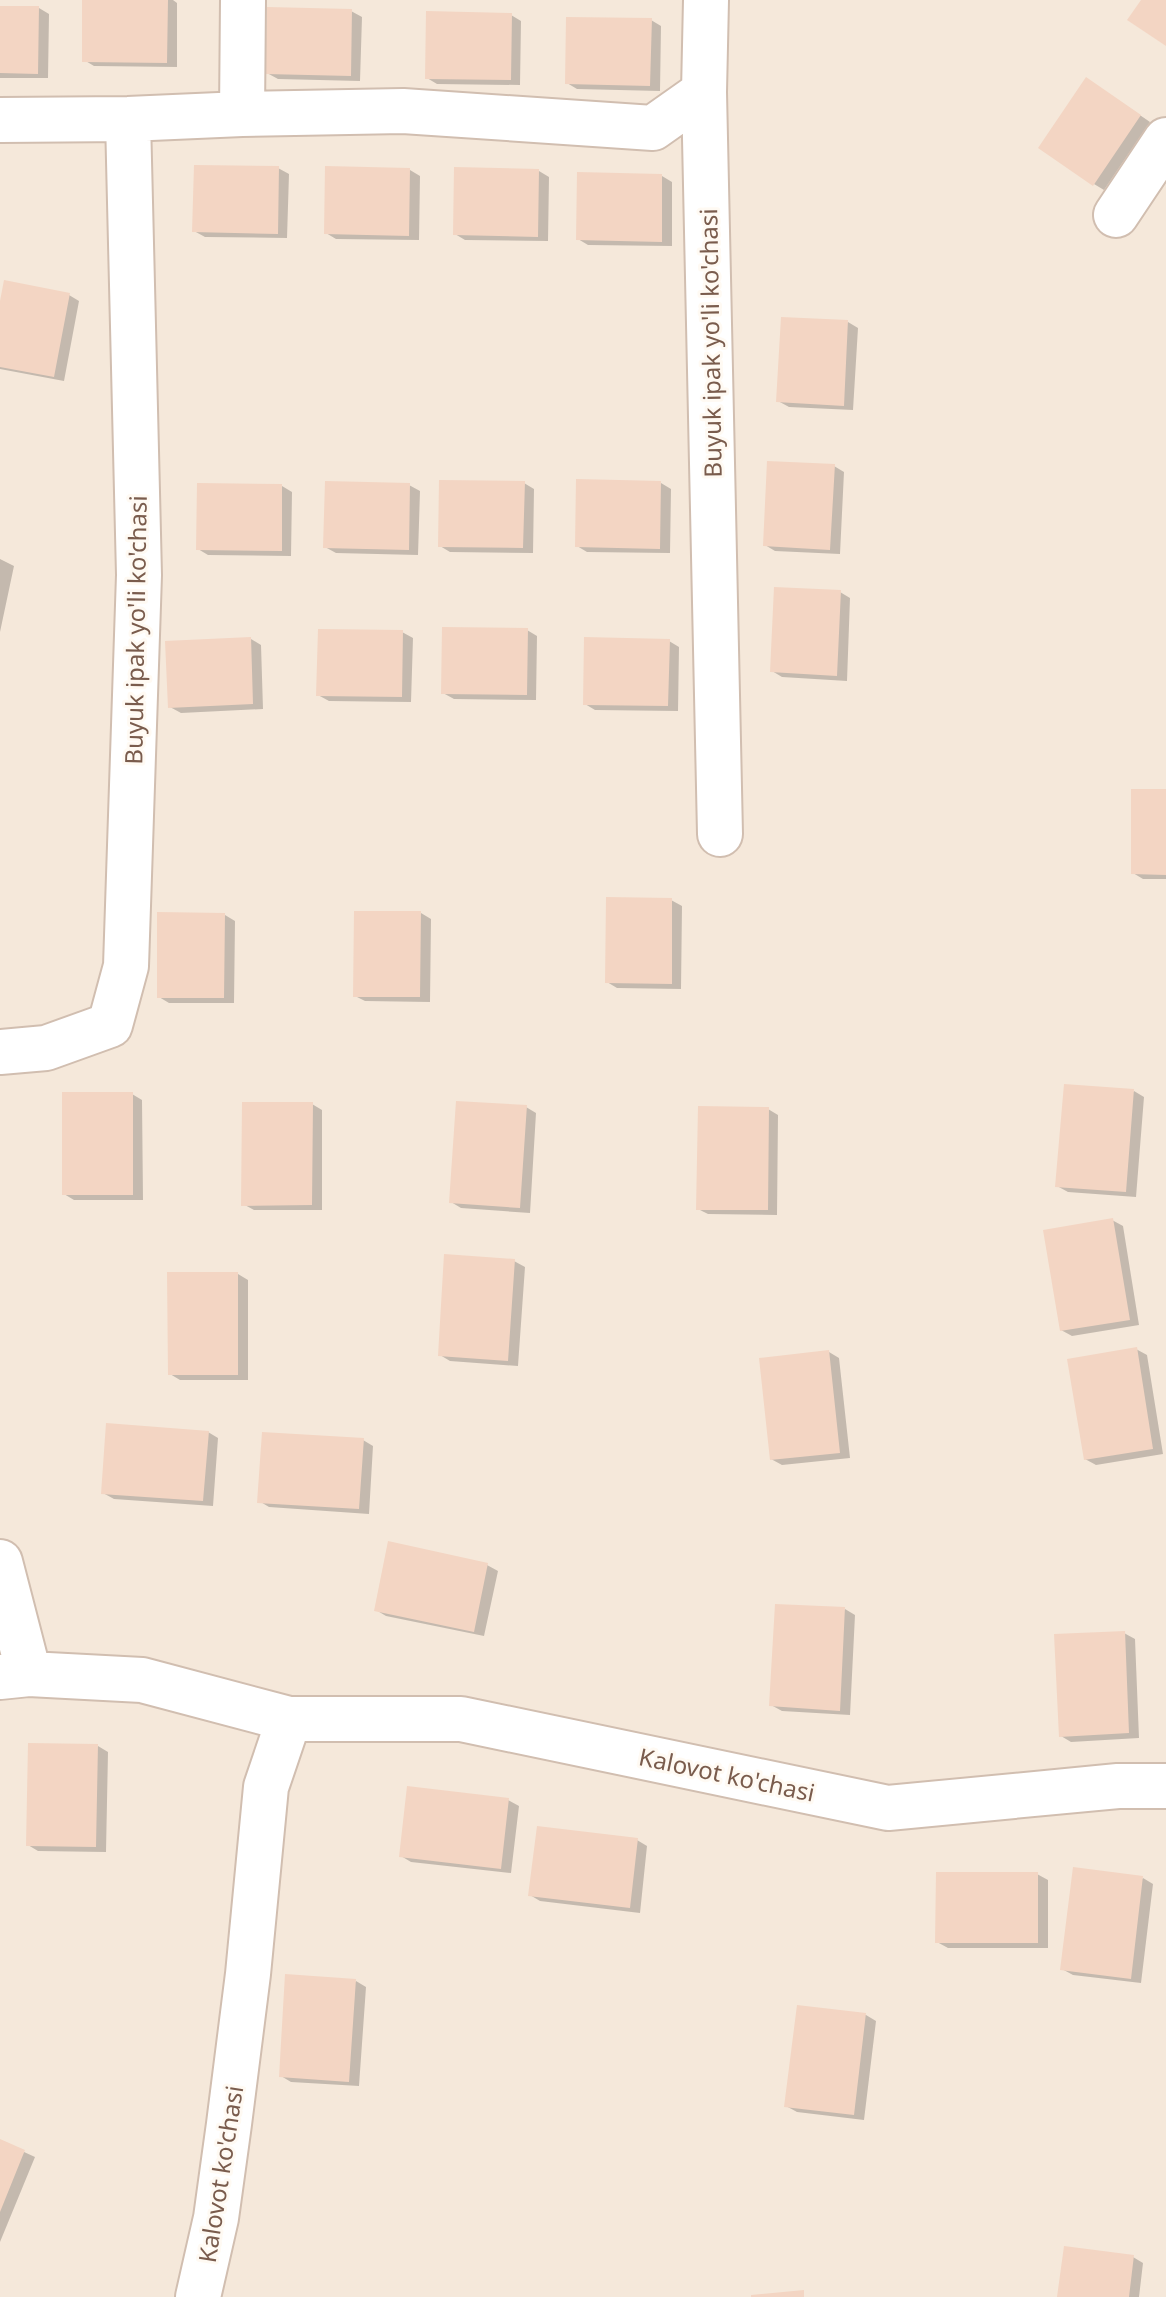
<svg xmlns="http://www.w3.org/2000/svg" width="1166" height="2297" viewBox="0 0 1166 2297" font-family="'Noto Sans',sans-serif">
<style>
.residential{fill:#f5e8da}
.shadow{fill:#0003}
.building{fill:#f3d5c3}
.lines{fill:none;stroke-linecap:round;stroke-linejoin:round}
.minor-casing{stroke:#d1beb0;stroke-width:48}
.minor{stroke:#fff;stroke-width:44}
.labels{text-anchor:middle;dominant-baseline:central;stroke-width:6;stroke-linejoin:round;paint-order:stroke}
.street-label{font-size:24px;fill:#7a5c4d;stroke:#fffaf3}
</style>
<rect width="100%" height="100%" fill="#fdf6ec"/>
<path class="residential" d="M0,0h1166v2297h-1166z"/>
<path class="shadow" d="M84,0h89l4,3v64l-83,-1 -10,-6z
M0,8h39l10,6 -1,64h-48z
M351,11l11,6 -2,64 -82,-2 -11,-6z
M511,15l10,6 -1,64 -83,-1 -10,-6z
M651,20l10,6 -1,65 -83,-2 -10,-6z
M1096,85l54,37 -46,68 -10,-6z
M278,168l11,6 -2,64 -82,-1 -11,-6z
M410,170l10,6 -1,64 -83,-1 -10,-6z
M539,171l10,6 -1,64 -83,-1 -10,-6z
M662,176l10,6v64l-84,-1 -10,-6z
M69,295l10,6 -15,80 -64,-12v-58z
M848,322l10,6 -5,82 -64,-3 -11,-6z
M834,466l10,6 -4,82 -65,-3 -10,-6z
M524,483l10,6 -1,64 -83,-1 -10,-6z
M661,483l10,6 -1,64 -83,-1 -10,-6z
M409,485l11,6 -2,64 -82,-2 -11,-6z
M282,486l10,6 -1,64 -83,-1 -10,-6z
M0,559l14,7 -14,66z
M840,592l10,6 -3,83 -65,-4 -10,-6z
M527,630l10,6 -1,64 -82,-1 -11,-6z
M402,632l11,6 -2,64 -82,-1 -11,-6z
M251,639l10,6 2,64 -82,4 -11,-6z
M669,641l10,6 -1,64 -83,-1 -10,-6z
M1166,791v88h-23l-10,-6z
M671,900l11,6 -1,83 -64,-1 -10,-6z
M421,913l10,6 -1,83 -65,-1 -10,-5z
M225,915l10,6 -1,82h-65l-10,-6z
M1134,1091l10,6 -8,100 -68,-5 -11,-6z
M132,1094l10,6 1,100h-69l-10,-6z
M312,1104l10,6v100h-68l-11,-6z
M526,1107l10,6 -6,100 -69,-5 -10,-6z
M768,1109l10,6 -1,100 -69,-1 -10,-5z
M1112,1220l11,6 16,99 -67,11 -11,-6z
M514,1261l11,6 -7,99 -68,-5 -10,-6z
M238,1274l10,6v100h-68l-10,-6z
M1136,1349l11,6 16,99 -67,11 -11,-6z
M829,1352l10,6 11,100 -68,7 -11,-6z
M208,1432l10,6 -5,68 -99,-7 -11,-6z
M363,1440l10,6 -4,68 -100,-7 -10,-6z
M487,1565l11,6 -14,65 -98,-20 -10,-6z
M845,1609l10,6 -5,100 -68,-4 -11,-6z
M1124,1633l11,6 4,99 -68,4 -10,-6z
M98,1746l10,6 -2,100 -68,-1 -10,-6z
M508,1800l11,6 -8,67 -100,-11 -10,-6z
M637,1840l10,6 -7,67 -100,-12 -10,-6z
M1037,1874l11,6v68h-100l-11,-6z
M1143,1878l10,6 -12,99 -68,-8 -11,-6z
M356,1981l10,6 -7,99 -68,-4 -10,-6z
M798,2007l68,8 10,6 -12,99 -67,-8 -11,-6z
M0,2141l35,16 -35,85z
M1133,2257l10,6 -4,34h-80z"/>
<path class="building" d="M82,0h86l-1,63 -85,-1z
M1141,0h25v46l-39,-26z
M0,6h39l-1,68 -38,-1z
M267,7l85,2 -1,67 -86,-2z
M426,11l86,2 -1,67 -86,-1z
M566,17l86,1 -2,68 -85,-2z
M1086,77l55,38 -48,71 -55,-38z
M194,165l85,1 -1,68 -86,-2z
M325,166l85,2 -1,68 -85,-2z
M454,167l85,2 -1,68 -85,-2z
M577,172l85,2v68l-86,-2z
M4,280l66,13 -16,84 -54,-10v-66z
M781,317l67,3 -4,86 -68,-4z
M767,461l68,3 -5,86 -67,-4z
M576,479l85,2 -1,68 -85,-2z
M439,480l86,1 -2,67 -85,-1z
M325,481l85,2 -1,67 -86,-2z
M197,483l85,1v67l-86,-1z
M774,587l67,3 -4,86 -67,-4z
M442,627l86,1 -1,67 -86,-1z
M318,629l85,1 -1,67 -86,-1z
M251,637l2,67 -85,4 -3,-67z
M584,637l86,2 -2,67 -85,-1z
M1131,789h35v86l-35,-1z
M606,897l66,1v86l-67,-1z
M354,911h67l-1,86h-67z
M157,912l68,1 -1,85h-67z
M1064,1084l70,5 -8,103 -71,-5z
M62,1092h71v103h-71z
M456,1101l71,4 -7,103 -71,-5z
M242,1102h71l-1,103 -71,1z
M698,1106l71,1 -1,103h-72z
M1113,1218l17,102 -70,11 -17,-101z
M444,1254l71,5 -7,102 -70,-5z
M167,1272h71v103h-70z
M1137,1347l16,102 -69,11 -17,-101z
M829,1350l11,103 -70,7 -11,-102z
M106,1423l103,8 -6,70 -102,-7z
M262,1432l102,6 -5,71 -102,-6z
M388,1541l100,22 -14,69 -100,-21z
M775,1604l70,3 -5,104 -71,-5z
M1125,1631l4,102 -70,4 -5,-103z
M28,1743l70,1 -2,103 -70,-1z
M407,1786l102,12 -8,71 -102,-12z
M537,1826l101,12 -8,70 -102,-12z
M1073,1867l70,9 -12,103 -71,-9z
M936,1872h102v71h-103z
M285,1974l71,5 -7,103 -70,-5z
M797,2005l69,8 -12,102 -70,-8z
M0,2139l25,11 -25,62z
M1064,2246l70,9 -5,42h-72z
M804,2290v7h-53v-2z"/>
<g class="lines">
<g class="minor-casing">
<path id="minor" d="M704,92l16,742
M242,114l1,-114
M0,120l128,-1 114,-5 161,-3 250,17 51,-36 2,-92
M1116,215l50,-75
M0,1052l46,-4 64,-23 16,-59 13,-391 -11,-456
M0,1562l29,112
M0,1677l29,-3 113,6 147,39h172l427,89 230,-22h48
M198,2297l18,-79 13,-94 19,-150 18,-187 23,-68"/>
</g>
<use href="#minor" class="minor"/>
</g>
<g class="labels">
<g class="street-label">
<text transform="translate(710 343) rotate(-91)">Buyuk ipak yo'li ko'chasi</text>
<text transform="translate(135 630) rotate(-89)">Buyuk ipak yo'li ko'chasi</text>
<text transform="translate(727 1774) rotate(12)">Kalovot ko'chasi</text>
<text transform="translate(220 2174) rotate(-81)">Kalovot ko'chasi</text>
</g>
</g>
</svg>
